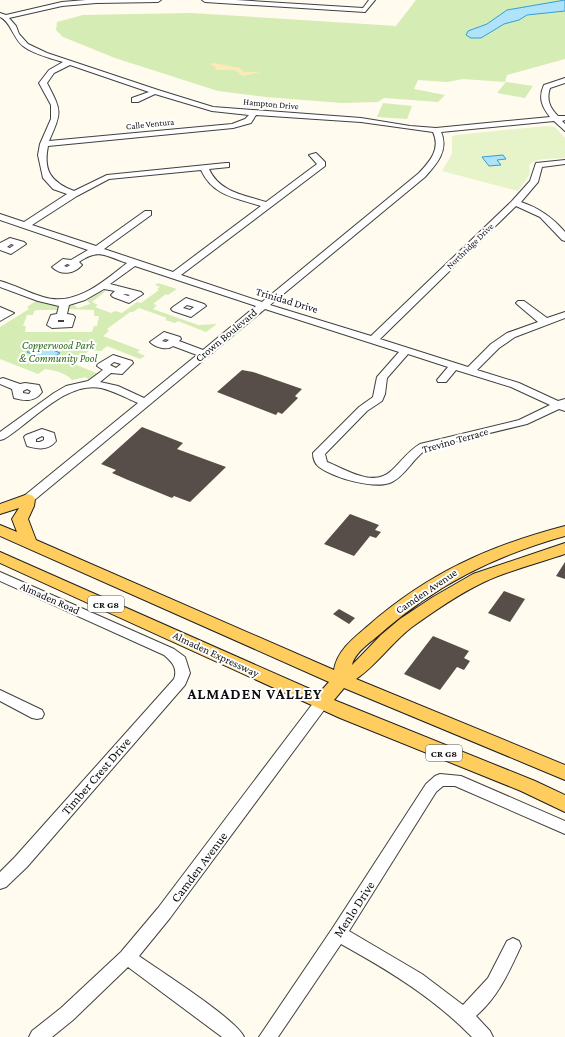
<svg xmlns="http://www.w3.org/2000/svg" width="565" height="1037" viewBox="0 0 565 1037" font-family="'Crimson Pro',serif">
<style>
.green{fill:#d5ecb5}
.sand{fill:#feeab7}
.pitch{fill:#e7f3c8}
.water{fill:#afe3fa;stroke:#329fd5}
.building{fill:#574e49}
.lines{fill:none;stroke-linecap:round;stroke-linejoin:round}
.minor-casing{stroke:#414141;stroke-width:2}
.major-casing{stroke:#1f1f1f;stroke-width:2}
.minor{fill:#fff;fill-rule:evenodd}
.major{fill:#ffcd5e;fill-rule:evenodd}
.labels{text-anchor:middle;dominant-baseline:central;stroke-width:4;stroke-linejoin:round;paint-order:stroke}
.far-street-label{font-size:9px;fill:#0e0e0e;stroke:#fff}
.shield{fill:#fff;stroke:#565656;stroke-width:1}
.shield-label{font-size:10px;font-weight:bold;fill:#0e0e0e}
.street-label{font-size:11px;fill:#0e0e0e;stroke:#fff}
.park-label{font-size:11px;font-style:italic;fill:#2f6a1a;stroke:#fff}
.near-street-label{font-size:13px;fill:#0e0e0e;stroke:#fff}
.district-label{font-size:15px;font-weight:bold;letter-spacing:1px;fill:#0e0e0e;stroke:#fff}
</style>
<rect width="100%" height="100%" fill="#fffbee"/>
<path class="green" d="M416,0h149v59l-58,16 -2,7 -42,-3 -16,3 -29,-2 -4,9 31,6 -7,7 -54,-4 -6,4 -36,1 -76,-6 -48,-6 -103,-33 -52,-21 -7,-7 1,-8 26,-7 108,-2 205,13z
M506,82l27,4 -8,12 -28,-5z
M383,103l29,3 -5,13 -30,-2z
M158,283l19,6 -9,6 -2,-1 -13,10 4,1 -4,4 45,16 19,-1 -11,8 -28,-11 -3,2 -10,-3 2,-2 -28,-10 -6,4h-3l-23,17 2,2 -6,5 37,14 -3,2 8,4 -5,3 -33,-13 -6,5 -11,-1 -16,14 25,10 -10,7 -3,-4 -14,3c-6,-7 -18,-10 -27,-11l-7,5 -38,-15v-32l29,-18 -2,-2 10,-7 23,7 -1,3h-22l-3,1 -1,4h-6l-4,11h3l-1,6h67l2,-6h3l2,-10h-5v-6l-26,-1 2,-3 4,-1 4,3 12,-4 -3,-4c6,-4 12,-10 19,-9l-14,11 6,3 -3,2 16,6 4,-2 7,2 15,-11 4,1 18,-13 -2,-1 3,-2 -5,-2z"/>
<path class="sand" d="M213,63l27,5 3,4h17l-17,4 -8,-6h-18l-2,-1 1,-2 -7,-3z"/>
<path class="pitch" d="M547,126l8,1 10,11v20c-11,1 -28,-1 -36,7l1,9 -12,17 -76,-20 10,-17v-17l3,-2z"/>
<path class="water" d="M565,0v11l-38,4 -8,5 -15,4 -23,14h-10l-5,-3 2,-4 19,-7 20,-14z
M503,155l3,4 -9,1 4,5 -12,1 -7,-9z
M39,344l21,9 -12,8 -21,-9z"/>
<path class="building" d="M242,370l11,2 49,17 -7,7 3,2 -16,16 -4,-2 -2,3 -59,-23z
M142,427l41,16 -6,6 49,18 -36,35 -16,-6 -2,2 -44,-18 -16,-7 4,-3 -15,-6z
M350,514l29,11 -4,5 6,2 -5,6 -6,-2 -16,20 -30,-12z
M565,562v17l-9,-3z
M504,591l21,8 -15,23 -22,-9z
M339,609l16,9 -6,6 -16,-10z
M433,636l36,15 -5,7 6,3 -6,9 -7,-3 -17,23 -36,-16z"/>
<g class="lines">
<g class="minor-casing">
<path id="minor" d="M86,0h75l-3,2 -62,1 -34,3 -53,12 7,8 3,8 9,10 19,9 111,37 55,17 148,11 49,8 26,2 114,-11c-8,-10 -12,-19 -6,-32l21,-7v5l-15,5c-4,12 0,20 8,28h7v4l-3,1 3,3v7l-11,-10 -113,11c8,18 -4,32 -16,45l-155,128 101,31 141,-135 18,-20 6,-18 29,-3v4l-23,3 -4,15 -17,20c18,6 31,15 44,30v9l-3,-1 -22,-23 -24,-11 -136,133 88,28 23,-23 16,-11 31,-11 -20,-17 -2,-2 2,-2h6l23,17 18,-6v6l-50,19 -16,11 -22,22 42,13 39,18 7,-2v12l-6,-2 -32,15 -99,24c-14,9 -22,27 -36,34 -17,8 -58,-4 -73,-15 -4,-3 -6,-9 -6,-14l46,-46 14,-10 4,-20 22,-25 -134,-43 -233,193h-8l-2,-3 2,-3 114,-93c-12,-5 -24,-12 -37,-15 -35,-7 -69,34 -97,51l-4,1v-8l54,-39 12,-7 22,-5 15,-11 -6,-4 1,-2 15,-9 19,6 1,2 -11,11 -11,-1 -11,9 18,4 26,12 53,-43 -24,-9c-6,5 -18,1 -23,-4l14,-10 16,5 1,2 -2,2 24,9 53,-44 -121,-40 -25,18 31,8 2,2 -14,9 -16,-6 -2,-2 4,-4 -11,-2 -19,11 -16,5 -2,9 6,1 2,2 -3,10 -20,1 -5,-3 4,-10 6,-1 2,-8 -21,-5 -38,-14v-6c15,4 29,12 43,16 32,10 60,-15 84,-34 -22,-7 -28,-15 -48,-1l3,3c-8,9 -21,11 -30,2l11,-8 8,1 17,-10 -88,-30v-6l24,8 43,-28 -14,-5 -10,-11 -5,-23 2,-11 11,-25v-14l-12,-22 10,-13 14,-8c-13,-4 -30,-8 -40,-16 -10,-8 -12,-24 -23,-29v-4l6,2 56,-13zM70,65l79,27 -17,6v4h6l17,-8 57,17 37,4 -4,4 -13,5 -183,17c13,-30 13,-29 -2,-58l7,-10zM256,115l105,7 72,10c8,17 -3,29 -14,41l-157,129 -81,-27 144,-109v-4l-9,-9 -7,2 8,9 -51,38c-22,-7 -47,-10 -57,-33l20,-2v-4h-3l-119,12 -33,16c-23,-9 -31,-20 -26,-45l185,-18 18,-5zM201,170c12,26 35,28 60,36l-88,66 -69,-23 47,-34v-4h-6l-49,35 -64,-21 45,-29 32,-17zM67,264l3,1 -3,2 -3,-1zM123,294h2l5,1 -2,1zM58,320h6v2h-6zM165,339l4,1 -3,2 -4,-1zM408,354l40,13 -11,13 1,2h8l10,-12 55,17 39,18 -31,15 -99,24c-12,7 -19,18 -29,27 -18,17 -46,-2 -64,-9l-2,-8 42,-43 15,-10 3,-7 2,-16zM114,362l7,2 -5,4 -6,-3z
M202,0h34l127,8 6,-8h6l-10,12 -160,-10z
M10,238l14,4 2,2 -15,10 -11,-4v-7zM11,244l3,1 -4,3 -3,-1z
M186,298l18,6 2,2 -15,11 -18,-6 -2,-2 2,-2zM187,305l7,2 -4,3 -7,-2z
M0,307l14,6 -14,8z
M3,378l17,6 5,-1 14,2 3,7c-7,10 -17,9 -28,6l-2,-9 -12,-5v-5zM27,389l4,2 -2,3 -6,-1v-2z
M42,429l12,4 2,8c-8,10 -18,8 -29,5l-3,-9 2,-2zM42,436l2,1v3l-4,2h-4v-3z
M0,572l174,77 11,8 5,16 -5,12 -158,182 -21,20 -6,2v-17l15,-15 159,-178c4,-11 -2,-17 -10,-24l-164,-74z
M0,690l42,20 2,4 -2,4 -5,1 -5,-1 -32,-17z
M322,697l5,1 2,4 -2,4 -157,212 -31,38c20,14 97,63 105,81h-22l-94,-70 -55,53 -21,17h-23l3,-6 29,-23 60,-56 37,-44 159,-210z
M440,774l21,2 104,45v13l-110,-48h-12l-7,6 -87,139 73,43 41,31 25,-27 19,-37 6,-3 6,3 2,5c-12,26 -23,51 -45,70l14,15 3,6h-21c-38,-39 -84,-67 -131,-93l-63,93h-19l73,-108 94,-145 9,-8z"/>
</g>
<g class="major-casing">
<path id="major" d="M28,494l5,2 2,3 -1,7 -6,13 8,21 298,130c3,-20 21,-33 35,-45 60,-52 120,-79 196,-99v10c-71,20 -129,49 -185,98 -9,8 -25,18 -28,31l29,-30 19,-16 33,-22 40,-23 92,-31v11c-26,9 -55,16 -81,28 -25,12 -50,29 -72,45 -21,16 -35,38 -56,52l209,86v15l-221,-92 -10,12 201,81 30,14v17l-44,-21 -181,-73 -340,-155v-11l319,141 10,-11 -329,-146v-11l17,7 -5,-13 7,-11 -19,6v-10z"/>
</g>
<use href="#minor" class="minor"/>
<use href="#major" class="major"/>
</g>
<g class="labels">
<g class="far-street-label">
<text transform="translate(271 104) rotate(5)">Hampton Drive</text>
<text transform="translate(150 124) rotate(-6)">Calle Ventura</text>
<text transform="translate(470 246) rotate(-44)">Northridge Drive</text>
</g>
<g class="shield">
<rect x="88" y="596" width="36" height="16" rx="3"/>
<rect x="426" y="745" width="36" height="16" rx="3"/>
</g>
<g class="shield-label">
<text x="106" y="604">CR G8</text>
<text x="444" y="753">CR G8</text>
</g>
<g class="street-label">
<text transform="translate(287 300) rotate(17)">Trinidad Drive</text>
<text transform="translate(226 335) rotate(-40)">Crown Boulevard</text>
<text transform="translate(455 440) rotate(-16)">Trevino Terrace</text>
<text transform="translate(426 591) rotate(-34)">Camden Avenue</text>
<text transform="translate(50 598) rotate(24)">Almaden Road</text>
<text transform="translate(216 654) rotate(25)">Almaden Expressway</text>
</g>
<g class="park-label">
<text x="58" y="345">Copperwood Park<tspan x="58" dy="13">&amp; Community Pool</tspan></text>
</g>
<g class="near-street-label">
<text transform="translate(96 776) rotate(-49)">Timber Crest Drive</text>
<text transform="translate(199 867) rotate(-53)">Camden Avenue</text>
<text transform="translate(354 909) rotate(-57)">Menlo Drive</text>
</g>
<g class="district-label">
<text x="255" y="694">ALMADEN VALLEY</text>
</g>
</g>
</svg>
